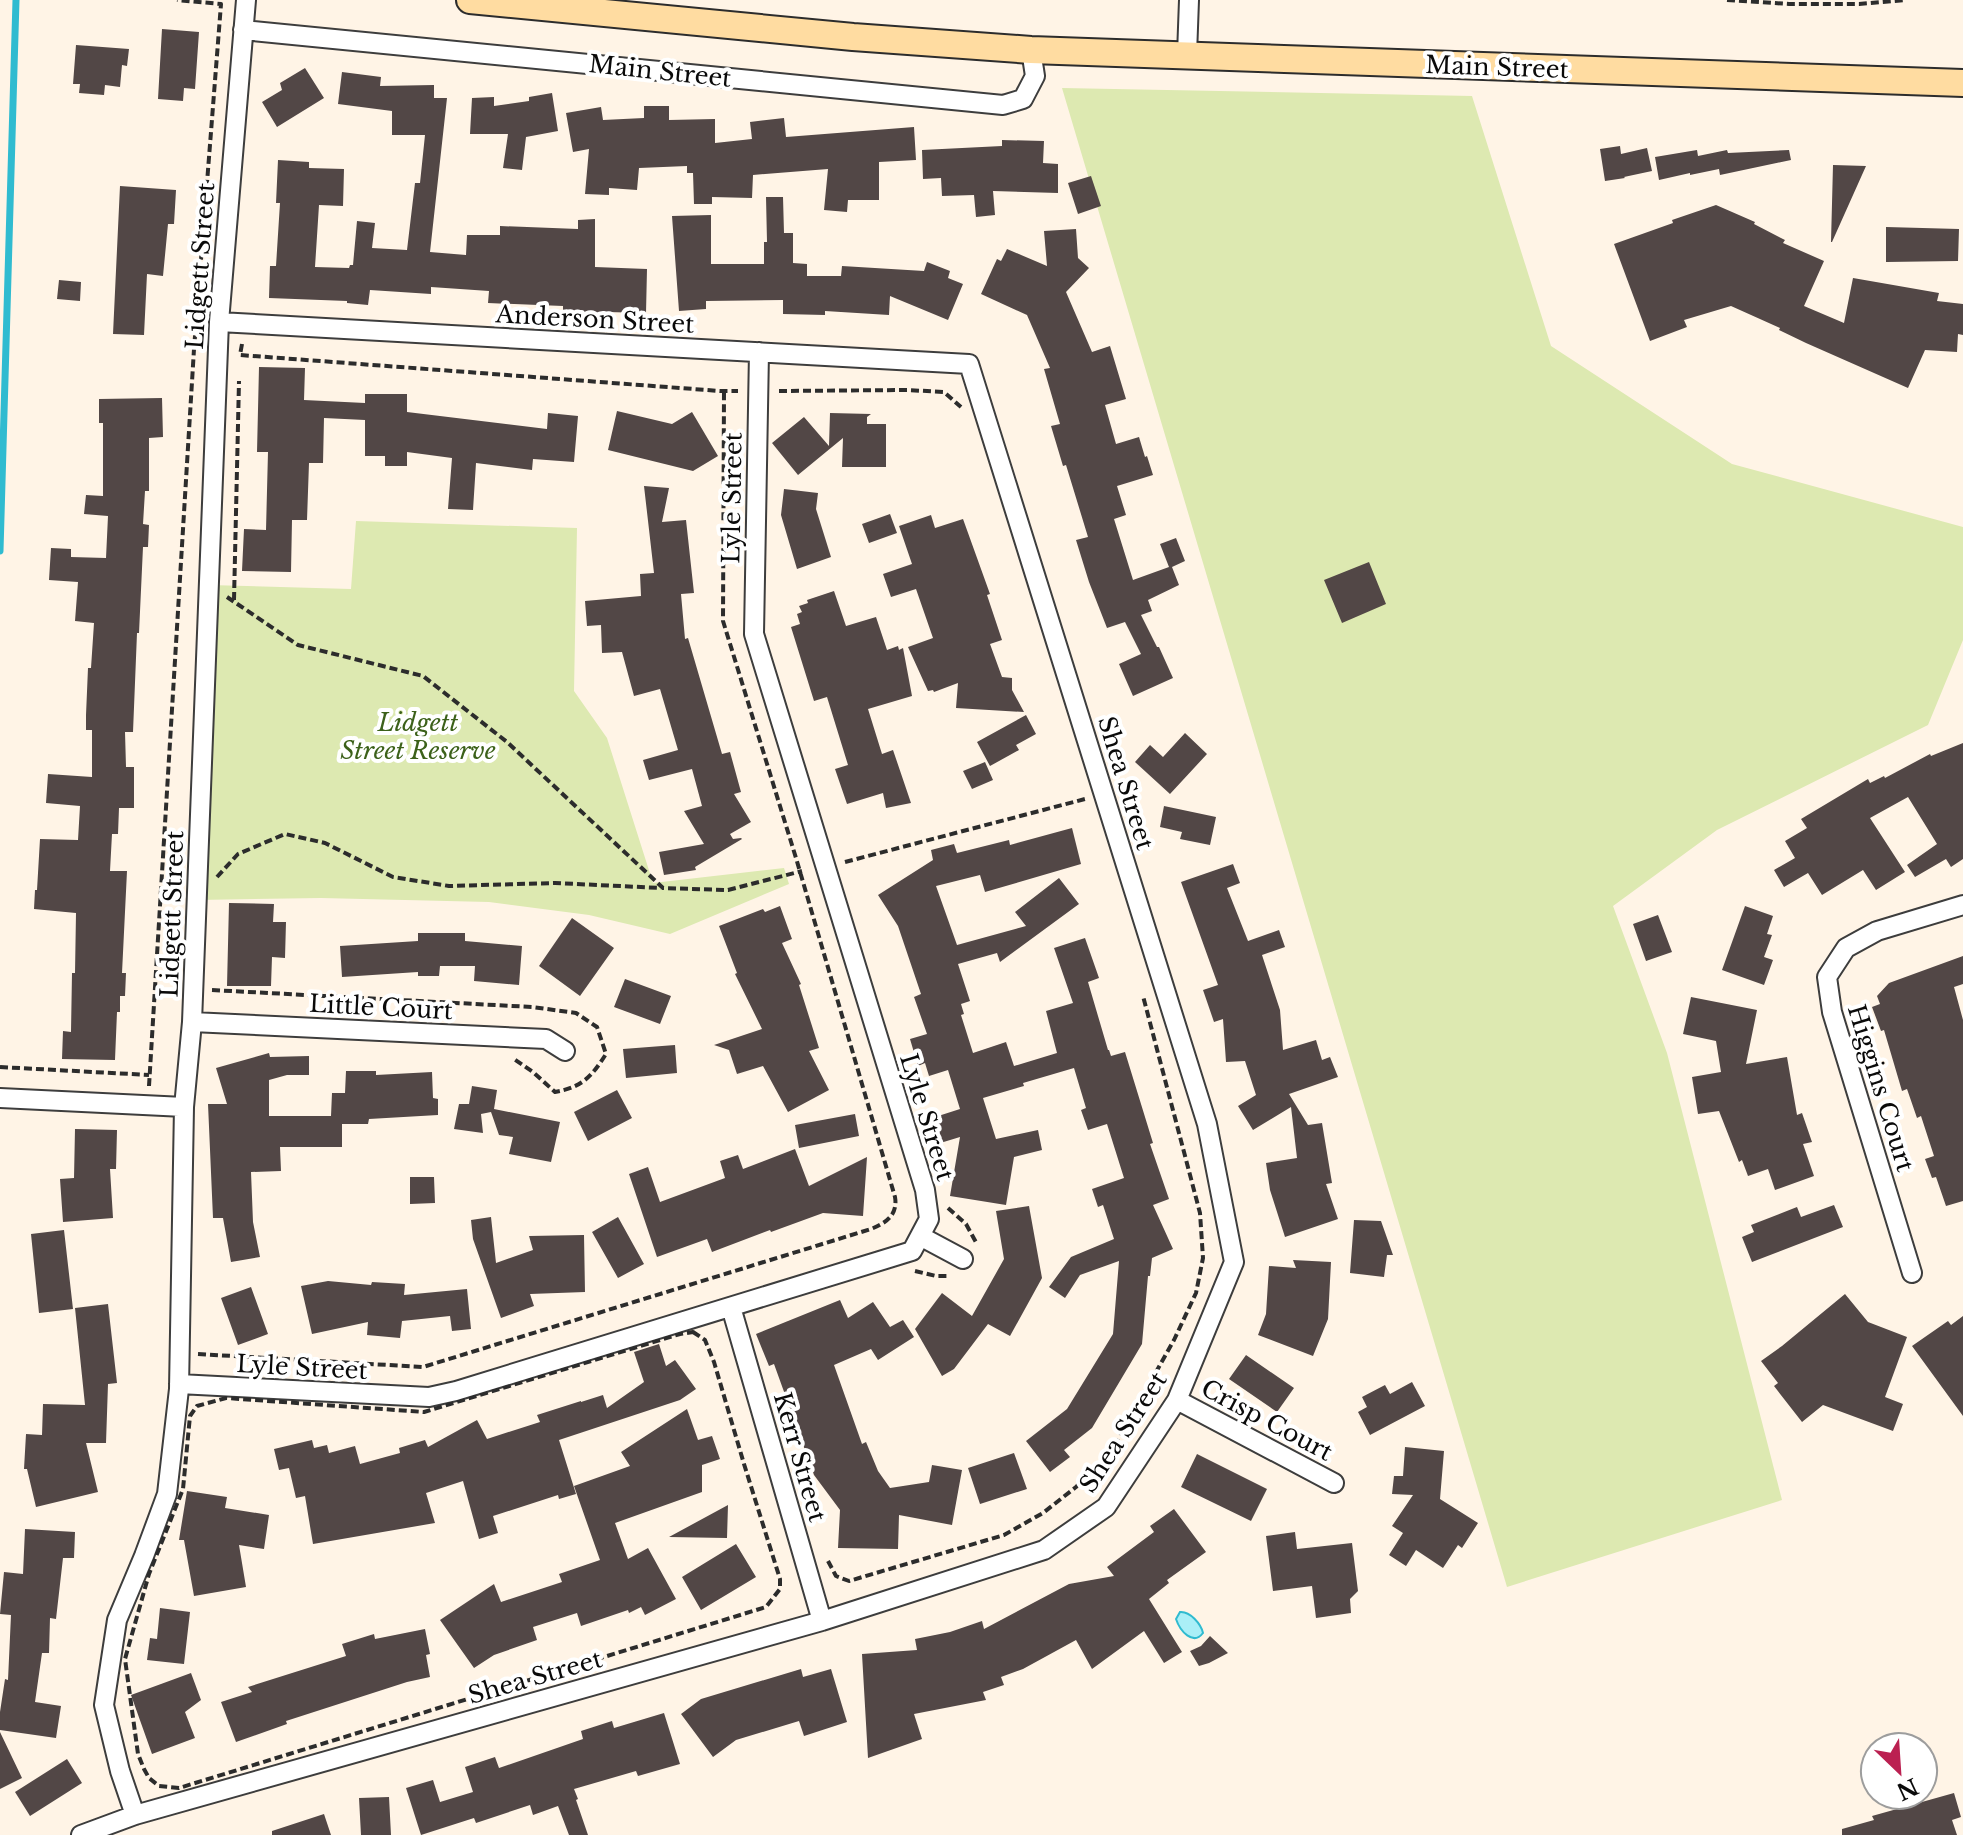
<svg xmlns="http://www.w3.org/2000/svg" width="1963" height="1835" viewBox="0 0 1963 1835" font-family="'Libre Baskerville',serif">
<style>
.green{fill:#dde9b1}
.water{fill:#aaeff7;stroke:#30bbd0;stroke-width:2}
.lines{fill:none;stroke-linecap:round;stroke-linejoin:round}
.stream{stroke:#30bbd0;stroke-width:7}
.building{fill:#524746}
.minor-casing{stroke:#3d3d3d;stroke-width:22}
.secondary-casing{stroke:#2c2c2c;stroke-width:30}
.path{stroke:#2c2c2c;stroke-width:4;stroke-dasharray:8 4;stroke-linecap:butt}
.minor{stroke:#fff;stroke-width:18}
.secondary{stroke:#ffdca1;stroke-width:26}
.labels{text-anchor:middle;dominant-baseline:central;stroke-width:8;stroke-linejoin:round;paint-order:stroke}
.street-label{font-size:24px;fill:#0a0a0a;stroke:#fff}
.park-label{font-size:24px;font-style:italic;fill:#3c611a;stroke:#fff}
</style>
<rect width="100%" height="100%" fill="#fff4e6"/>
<path class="green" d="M1062,88l410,8 79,250 181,118 231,63v113l-35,85 -211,105 -104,76 54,147 115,447 -275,87z
M356,521l221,7 -3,163 33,47 46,145 131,-15 5,16 -119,50 -81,-19 -100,-13 -168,-4 -124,2 12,-315 142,4z"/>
<path class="water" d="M1180,1612c10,-1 21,12 23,21 -10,13 -23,-2 -27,-14z"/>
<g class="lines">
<path class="stream" d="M0,551l16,-551"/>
</g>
<path class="building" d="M162,29l37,3 -4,57 -11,-1 -1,13 -25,-2z
M76,45l53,4 -2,17 -5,-1 -2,22 -15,-2 -1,10 -25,-2 1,-9h-7z
M305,68l19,30 -47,29 -15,-25 20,-12 -2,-7z
M342,72l39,5 -1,9 54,-1v13h13l-17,154 36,3 1,-20h33v-9l78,3v-9l17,-1v48l52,2 -1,44 -39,-1v4l-44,-1v-9l-75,-3 1,-12 -58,-4v7l-61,-4 -2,15 -21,-2v-2l-78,-3 1,-32h6l4,-63h-4l2,-43 31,2v6l35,1 -1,37 -24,-1 -4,62 34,1 1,-3h3l4,-44 18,2 -3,25 35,2 8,-67h5l5,-48h-33v-24l-54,-7z
M552,93l6,38 -32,6 -4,33 -19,-2 5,-34h-38l2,-36 22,-1v9l35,-5v-4z
M644,106h25v14l46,-1v24l37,-4 -2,-17 34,-4 2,19 128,-10 2,33 -37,2v38h-31l-1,12 -23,-2 4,-41 -75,6 -1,23 -40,-1v7h-18l-1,-31h-6v-7l-48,2 -2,22 -28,-2v7l-24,-1 4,-45 -16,3 -7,-39 35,-6 2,13 41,-2z
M1002,140l42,1 -1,22 15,1v29l-65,-2 2,24 -19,2 -2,-22 -32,1 -1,-18 -18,1 -1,-29 80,-4z
M1620,146l1,8 26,-6 5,23 -28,6 1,1 -20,3 -5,-32z
M1697,150l1,6 29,-6 1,3 61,-3 2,10 -71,15 -1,-6 -29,6v-2l-31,7 -4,-23z
M1833,165l33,1 -34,76h-1z
M1091,176l10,30 -23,8 -10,-31z
M120,186l56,4 -2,34h-6l-5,52 -16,-2 -3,61 -31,-1z
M766,197h17l1,36h9v30l14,1v12h34l1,-10 82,5 3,-9 23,9 -2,7 15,6 -15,36 -58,-24 -1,19 -64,-4v4l-42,-1v-14l-77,1v8l-27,2 -7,-95 39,-1v49h53v-22h3z
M1716,205l39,17 -1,2 31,16 -2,3 41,18 -20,45 40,17 9,-45 86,15 -2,8 26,3v31l-5,-1 -1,18 -32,-2 -17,38 -102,-45 -27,-13 1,-2 -49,-22 -47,14 3,7 -37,14 -36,-97 59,-21 -1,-3z
M1886,227l73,2 -1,32 -72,1z
M1076,229l2,29 11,10 -23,24 26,60 18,-6 16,53 -21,6 11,39 23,-7 6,20 2,-1 6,19 -36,11 9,29 -12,4 19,61 36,-13 -9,-23 16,-6 9,23 -13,6 7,18 -31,15 4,11 -11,4 16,32h2l14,31 -40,18 -14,-32 22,-10 -16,-32 -18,6 -18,-46 -13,-42 12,-3 -22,-72 -3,1 -12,-40 9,-2 -16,-55 6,-1 -23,-53 -46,-21 16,-35 4,2 6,-12 40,17 -3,-35z
M59,280l22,2 -1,19 -23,-2z
M259,367l46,1 -1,32 61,3v-9h42v18l140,17 1,-16 30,3 -4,46 -41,-3 -1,11 -56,-7 -3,47 -25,-1 4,-51 -45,-6v14h-22v-10h-20v-36l-41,-2 -1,45h-14l-2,57h-15l-1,52 -49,-1 2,-42 22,1 2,-78h-11z
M162,398l1,39 -14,1v53h-4l-2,33 6,1 -1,22h-5l-4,86h-2l-4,99h-8l1,35h8v41h-15l-1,26h-6l-2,37h17l-5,102h4l-1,23h-5v16h-3l-2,48 -53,-1 1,-28 8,1 1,-59h3l1,-60 -42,-4 1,-19h2l3,-51 38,1 2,-34 -34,-3 2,-29 44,3v-47h-6v-15l2,-47h3l3,-45 -19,-2 3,-39 -29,-2 2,-32 20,1v8l35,1 2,-42 -24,-2 2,-19 17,1v-73h-4v-24z
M617,411l55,13 20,-12 26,44 -25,15 -85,-21z
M830,413l41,1 -4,3v7h19v43h-44l1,-29 -45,37 -26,-32 32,-26 25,29z
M644,486l25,2 -7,34 24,-2 8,73 -13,1 4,45 3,-1 34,116 8,-2 11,40 -7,2 17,28 -21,12 3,5 8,-1 1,1 -47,28 1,3 -32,5 -5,-23 45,-8 -20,-33 18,-5 -10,-37 -43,11 -6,-20 35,-10 -18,-61 -26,7 -12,-44 -20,1 -1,-28 -14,1 -2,-25 56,-5 -1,-22 14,-1z
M784,489l34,4 -2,16 15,48 -34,12 -16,-54z
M890,514l7,19 -28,10 -7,-19z
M931,515l4,13 28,-9 27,75 -3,1 15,45 -12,4 12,33 10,1v12l12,22 -68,-4 2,-25 -24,9 -1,-2 -5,1 -20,-44 25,-9 -17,-49 -25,8 -8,-23 29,-10 -13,-38z
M1369,562l17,42 -44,19 -18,-43z
M834,591l12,35 30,-9 11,33 11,-4 1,4 4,-2 9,48 -44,13 14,45 11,-4 18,53 -25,5 -3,-15 -36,11 -12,-35 13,-4 -21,-68 -13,4 -23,-74 9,-3 -3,-10 5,-2 -3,-6 9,-3 -1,-3z
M1026,715l10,19 -20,11 3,5 -29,16 -13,-24z
M1185,733l22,21 -37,40 -35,-32 15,-17 13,12z
M1963,743v116l-12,8 -5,-8 -31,18 -8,-12 30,-21 -29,-47 -38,21 35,54 -29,18 -13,-20 -41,25 -14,-22 -24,14 -10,-17 21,-12 -10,-17 22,-13 -6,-9 67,-40 2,4 14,-7 1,2 45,-24 1,2z
M985,762l8,18 -21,9 -9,-18z
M1164,806l52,11 -6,28 -30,-6 2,-7 -22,-5z
M1072,828l9,36 -96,28 -5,-17 -44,11 21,59 69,-19 -11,-14 44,-34 20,26 -79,58 -3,-9 -39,11 12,37 -9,3 3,10 -3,1 12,38 33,-11 8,24 43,-13 -11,-42 27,-8 -19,-55 31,-10 14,40 -11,4 20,68h1l2,6 14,-4 28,91 -3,1 19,55 -16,6 20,44 -21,9 -2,18h-2l-6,68 -50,84 -28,22 6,7 -20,15 -24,-31 41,-32 46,-75 6,-73 -39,14 -15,23 -16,-11 22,-30 43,-18 -11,-34 -5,2 -6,-18 32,-11 -17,-54 -19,6 -7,-20 5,-2 -12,-40 -51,15 1,3 -41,12 13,41 42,-9 4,20 -28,7 -8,48 -56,-9 10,-59 -23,7 -6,-19 3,-2 -2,-5 28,-9 -12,-39 -19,6 -4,-13 -7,3 -8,-27 17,-5 -13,-37 7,-3 -23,-68 -20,-31 55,-35 -2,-10 23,-6 3,9 52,-13 1,5z
M1233,864l7,19 -13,5 21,53 31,-11 6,17 -23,8 18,55 3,40 33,-10 6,20 8,-3 8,20 -49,17 19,31 14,-2 10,60 -6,1 12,35 -53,18 -15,-47 -4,-27 31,-5 -6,-51 -38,23 -15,-24 18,-11 -11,-34 -19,1 -3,-43 -9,3 -11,-32 15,-5 -37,-103z
M229,903l45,1 -1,18h13l-1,36 -13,-1 -1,29h-44z
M780,906l12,33 -10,4 19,41 -2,1 20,63 -10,3 20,39 -41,22 -25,-46 -26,8 -8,-24 -15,-5 48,-16 -27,-55 2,-1 -18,-47 44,-17 2,3z
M1745,906l28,10 -6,18 5,1 -8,22 9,3 -9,25 -42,-15z
M1658,915l14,37 -26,9 -13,-37z
M572,918l42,30 -34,48 -41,-30z
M418,933h47v8l57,5 -3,39 -45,-4 1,-15h-35l-1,10h-21v-4l-76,5 -2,-31 78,-5z
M1963,956v28l-9,3 9,33v181l-17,5 -10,-29 -4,1 -7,-19 9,-3 -13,-40 -4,2 -10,-29 -5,2 -18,-61 -3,1 -9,-24 8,-3 -3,-8 12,-13z
M625,979l46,17 -11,28 -46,-17z
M1691,997l66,13 -11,54 41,-7 10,58 5,-2 10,29 -9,2 11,32 -39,14 -7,-21 -20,7 -6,-16 -3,2 -20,-51 -21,3 -6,-37 29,-5 -5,-31 -33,-7z
M675,1045l2,28 -51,5 -3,-29z
M269,1053l1,4 39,-1v19h-22l-18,5v36h62l1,-23h13l1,-22h30v4l56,-3 1,26 5,1v16l-69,4 -1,5h-26v23h-62l1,24 -30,1 2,50 7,35 -29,5 -8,-44h-10l-5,-114h19l-11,-36z
M472,1086l25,4 -3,19 66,13 -9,40 -42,-8 4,-17 -14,-2 -8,-23 -10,2 2,19 -29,-4 5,-25h10z
M617,1090l15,28 -44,23 -14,-29z
M855,1114l4,22 -60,12 -4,-23z
M75,1129l42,1 -1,39h-6l3,49 -50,4 -3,-43 14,-1z
M795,1149l14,37 58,-29 -4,59 -40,-3 -52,19 -1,-2 -58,22 -5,-13 -50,18 -28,-83 19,-7 12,35 65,-24 -5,-17 18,-6 5,14z
M410,1177h24l1,26 -25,1z
M1834,1205l9,22 -91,35 -10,-25 12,-5 -3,-7 46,-18 4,10z
M1029,1206l13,72 -32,58 -22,-12 -34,45 -12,7 -27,-47 27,-36 30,23 32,-57 -8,-48z
M491,1217l5,46 37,-13 -4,-14 55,-1 1,57 -55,2 4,12 -33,12 -28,-79 -2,-19z
M618,1217l26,47 -26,14 -26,-46z
M1354,1220l27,1 12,34h-6l-3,22 -34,-4z
M64,1230l9,79 -34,4 -8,-79z
M1293,1260l38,2 -3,57 -15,37 -55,-21 8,-21 3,-48 27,2z
M328,1281l43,4 1,-3 33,2 -1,11 63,-6 4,40 -19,2 -2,-15 -48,5 -2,17 -33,-3 1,-13 -56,12 -11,-48z
M251,1287l17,47 -30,11 -17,-47z
M1845,1294l23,28 39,15 -22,60 18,7 -10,27 -70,-26 -21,17 -28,-36 4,-3 -17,-22 21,-15z
M840,1300l8,18 25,-16 17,25 13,-7 11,17 -36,23 -7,-11 -37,16 28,79 4,-2 12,29 12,17 39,-6 3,-17 30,5 -10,55 -53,-10 -1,34 -60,-1 2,-38 -26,-35 -40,-111 -5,2 -13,-32z
M108,1304l9,79 -9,1 -2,59h-20l12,49 -62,15 -9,-38h-3l2,-35 16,1 1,-31 42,1 -10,-97z
M1963,1316v100l-51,-70 36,-25 3,4z
M659,1344l7,22 9,-6 21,29 -16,11 -121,40 17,54 -17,5 -1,-4 -65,21 5,17 -19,6 -16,-58 -37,12 9,30 -122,21 -8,-48 -9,2 -7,-30 -10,2 -5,-21 38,-9 2,8 13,-3 2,8 26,-7 5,18 40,-11 -1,-5 26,-8 3,7 49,-27 10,19 53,-17 -3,-7 44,-14v1l22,-7 4,13 37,-26 -10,-30z
M1246,1355l48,33 -17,24 -48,-33z
M1412,1382l13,24 -55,29 -12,-23 9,-5 -5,-10 23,-12 5,9z
M687,1409l11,31 14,-4 8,23 -18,6v27l-87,31 13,36 20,-11 28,51 -31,16 -4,-8 -12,6 -1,-3 -47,16 -4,-13 -44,14 4,13 -43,15 -20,13 -34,-48 54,-36 7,18 61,-20 -3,-8 41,-14 -26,-74 56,-20 -9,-14z
M1405,1447l39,4 -4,48 38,24 -16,25 -4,-3 -15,23 -27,-18 -10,16 -17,-11 14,-22 -11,-7 21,-31 -21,-1 2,-18h9z
M1014,1453l13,36 -47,15 -12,-36z
M1197,1454l70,35 -16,32 -70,-34z
M187,1491l40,6 -2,11 44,7 -5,34 -25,-4 7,42 -52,9 -10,-56h-5z
M728,1505l-1,33 -58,-1z
M1174,1509l32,43 -39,28 2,3 -20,16 33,53 -18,11 -20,-32 -52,38 -16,-29 -53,29 -22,8 3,8 -21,7 3,8 -72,14 8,25 -54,19 -6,-104 55,-4 -2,-11 35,-7 32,-11 2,8 85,-45 45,-8 -7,-9 47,-35 -4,-6z
M25,1529l50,3 -1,26h-11l-7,61 -6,-1 -1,35h-7l-7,49 26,4 -5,32 -56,-8v-18l5,-33 3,1 3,-65 -11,-1 4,-42 19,2z
M1295,1532l2,17 55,-6 6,48 -8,8 1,14 -35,5 -4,-32 -39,5 -7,-55z
M736,1544l20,33 -55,33 -19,-33z
M160,1608l30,4 -6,52 -37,-4 3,-22 7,1z
M425,1629l5,25 -4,1 4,22 -23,5 -121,39 1,3 -51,18 -15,-40 31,-10 -4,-5 98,-31 -4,-12 32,-10 1,5z
M1210,1636l18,17 -19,10 -10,3 -9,-15 11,-5z
M801,1669l2,8 28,-8 16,53 -43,14 -5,-15 -63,19 -23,17 -32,-43 20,-15z
M191,1673l10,27 -16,12 10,26 -43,16 -21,-59z
M664,1713l16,51 -42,12 -2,-5 -62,18 4,10 -2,1 12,35h-19l-11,-29 -25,9 -3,-10 -54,18 -2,-5 -53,17 -15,-47 27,-8 7,22 33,-10 -8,-25 30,-10 4,11 84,-29 -2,-8 31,-10 2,7z
M0,1732l22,46 -22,11z
M67,1759l15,24 -52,33 -15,-24z
M1954,1793l7,24 -9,3 5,15h-115v-6l32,-9 -2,-4z
M389,1797l2,38h-30l-2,-37z
M324,1814l7,21h-59v-4z"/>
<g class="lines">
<g class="minor-casing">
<path id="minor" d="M243,30l760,75 20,-6 12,-23 -4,-26
M1187,55l2,-55
M192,1022l354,17 19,12
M0,1098l184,9
M920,1236l43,23
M1912,1273l-80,-261 -5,-35 19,-29 31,-17 86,-26
M731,1307l91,314
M179,1384l250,13 27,-6 456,-140 17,-32 -4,-29 -171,-556 5,-282
M1177,1400l157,83
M135,1815l-15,-44 -16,-66 13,-85 27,-64 23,-62 12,-105 5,-282 8,-85 27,-700 27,-322
M81,1835l54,-20 687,-194 222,-71 62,-43 71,-107 57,-138 -27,-138 -238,-760 -750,-42"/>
</g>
<g class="secondary-casing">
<path id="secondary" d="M470,0l383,37 178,13 932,33"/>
</g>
<path class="path" d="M1727,0l62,4h70l47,-4
M242,344l-2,11 480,36h18
M779,391l128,-1 37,2 17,15
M227,597l71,48 125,31 84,66 156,146 65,2 74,-19
M234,600l5,-219
M845,862l240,-63
M217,877l21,-23 47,-20 40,9 68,34 56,9 106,-3 106,5
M212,990l320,17 44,6 21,14 9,27c-14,22 -23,33 -51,38l-22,-20 -19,-13
M0,1067l149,8
M149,1086l45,-737 27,-345 -44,-4
M948,1208l18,16 11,20
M915,1271l21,5h13
M693,1332l12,8 9,22 30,102 36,115v10l-14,18 -587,181 -20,-2 -10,-8 -5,-9 -6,-15 -13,-95 24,-85 34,-85 7,-73 7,-10 29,-8 198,14 256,-78z
M198,1354l225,13 448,-138c15,-6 27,-14 24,-32l-99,-339 -73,-237 1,-230
M828,1561l8,15 13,5 155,-46 39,-22 33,-26 34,-33 64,-114 22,-47 7,-35 -3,-45 -57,-217"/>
<use href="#minor" class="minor"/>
<use href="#secondary" class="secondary"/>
</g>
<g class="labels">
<g class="street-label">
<text transform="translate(1497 67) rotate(2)">Main Street</text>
<text transform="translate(660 71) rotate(6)">Main Street</text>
<text transform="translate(200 266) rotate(-86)">Lidgett Street</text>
<text transform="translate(595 319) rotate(3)">Anderson Street</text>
<text transform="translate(732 498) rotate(-89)">Lyle Street</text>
<text transform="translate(1126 783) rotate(73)">Shea Street</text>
<text transform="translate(172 914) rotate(-88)">Lidgett Street</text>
<text transform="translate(381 1007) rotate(3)">Little Court</text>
<text transform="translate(1881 1088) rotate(73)">Higgins Court</text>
<text transform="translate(927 1117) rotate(73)">Lyle Street</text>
<text transform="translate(302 1367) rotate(3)">Lyle Street</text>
<text transform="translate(1267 1420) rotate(28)">Crisp Court</text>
<text transform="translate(1123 1432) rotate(-57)">Shea Street</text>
<text transform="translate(800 1457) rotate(74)">Kerr Street</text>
<text transform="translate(535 1677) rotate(-16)">Shea Street</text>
</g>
<g class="park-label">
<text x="418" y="722">Lidgett<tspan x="418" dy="28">Street Reserve</tspan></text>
</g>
</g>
<g transform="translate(1899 1771) rotate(155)"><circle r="38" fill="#ffffff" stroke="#9d9d9d" stroke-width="2"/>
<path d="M0-6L14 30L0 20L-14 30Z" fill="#bb2051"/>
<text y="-12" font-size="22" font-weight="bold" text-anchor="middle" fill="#0a0a0a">N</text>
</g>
</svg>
